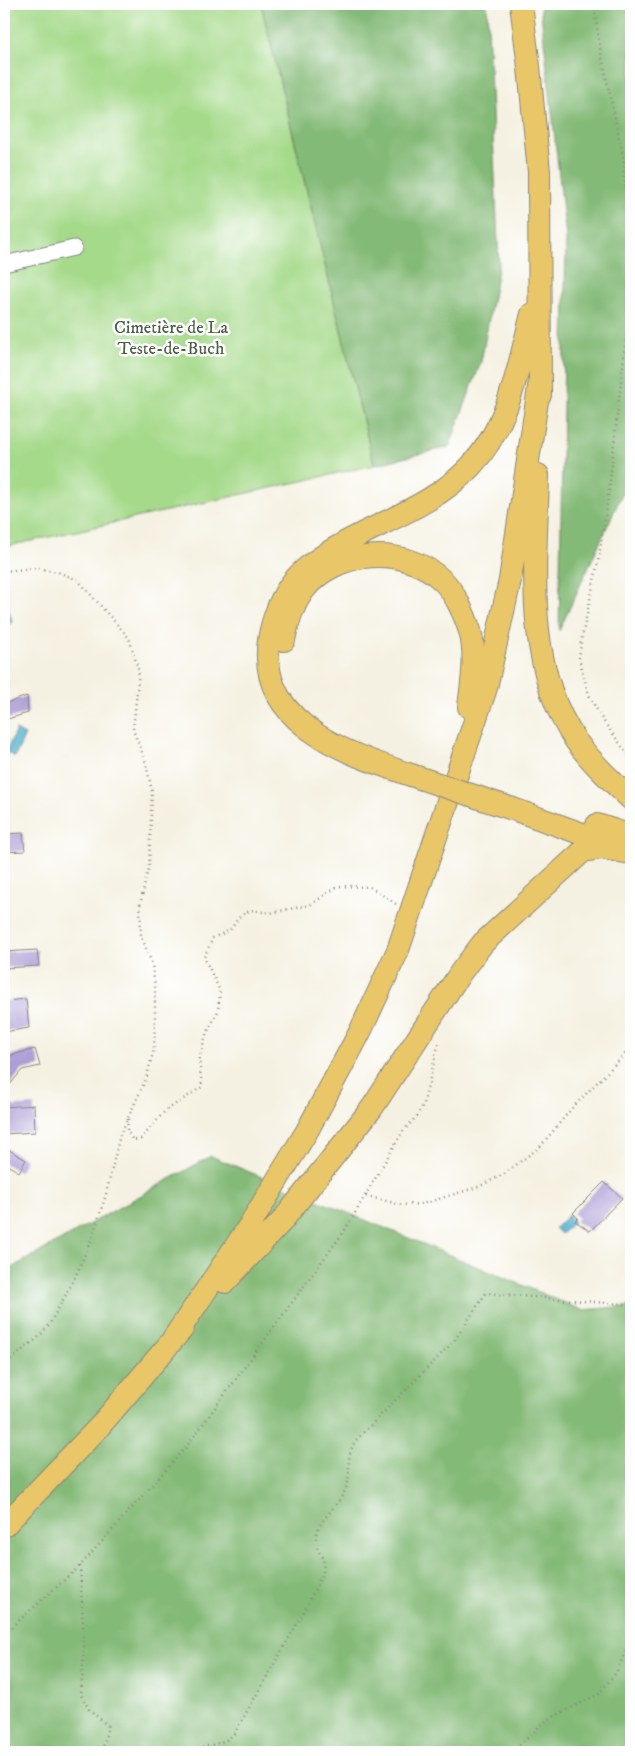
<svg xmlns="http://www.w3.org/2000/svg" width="635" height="1756" viewBox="0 0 635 1756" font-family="'IM FELL DW Pica',serif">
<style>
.green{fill:#a6da8b;stroke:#617b54}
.forest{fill:#84ba77;stroke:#506b4a}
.water{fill:#4fb1ce;stroke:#366675}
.building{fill:#ac9dd5}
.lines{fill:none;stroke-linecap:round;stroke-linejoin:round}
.street-casing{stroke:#88867f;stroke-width:17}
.primary-casing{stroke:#88867f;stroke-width:24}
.path{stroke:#88867f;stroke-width:2.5;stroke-dasharray:1 4;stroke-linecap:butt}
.street{stroke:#fff;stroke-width:15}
.primary{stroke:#e9c769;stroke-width:22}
.primary-bridge-casing{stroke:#88867f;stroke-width:24;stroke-linecap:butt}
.primary-bridge{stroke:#e9c769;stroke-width:22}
.labels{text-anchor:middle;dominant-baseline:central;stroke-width:5;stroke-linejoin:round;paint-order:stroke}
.park-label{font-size:18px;fill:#4c5e43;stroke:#fff}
</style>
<rect width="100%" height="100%" fill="#fff"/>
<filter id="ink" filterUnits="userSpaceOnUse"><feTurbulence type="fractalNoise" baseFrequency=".02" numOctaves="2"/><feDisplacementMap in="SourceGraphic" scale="10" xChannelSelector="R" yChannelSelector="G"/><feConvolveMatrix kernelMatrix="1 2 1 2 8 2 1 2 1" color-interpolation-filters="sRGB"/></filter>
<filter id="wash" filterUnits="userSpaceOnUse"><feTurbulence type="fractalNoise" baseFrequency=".0096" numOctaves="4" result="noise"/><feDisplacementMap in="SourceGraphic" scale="20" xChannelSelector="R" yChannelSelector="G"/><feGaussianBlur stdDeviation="1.12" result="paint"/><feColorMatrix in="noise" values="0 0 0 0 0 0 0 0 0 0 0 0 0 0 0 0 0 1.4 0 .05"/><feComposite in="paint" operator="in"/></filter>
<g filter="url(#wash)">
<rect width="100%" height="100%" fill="#f5f1e2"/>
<path class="green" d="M4,4h257l113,461 -370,82z"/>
<path class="forest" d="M261,4h226l12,260 -18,98 -32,85 -75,18z
M540,4h91v463l-2,12 -70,152 7,-393z
M211,1156l371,154 49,-4v446h-627v-480z"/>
<path class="water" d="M7,604l5,18 -5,4 -3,-2v-19z
M16,730l9,5 -10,22 -9,-5z
M568,1215l6,7 -13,12 -6,-6z"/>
<g id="blocks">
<path class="building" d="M27,696l1,17 -24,7v-16z
M23,833l2,18 -21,1v-18z
M37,950l2,16 -35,2v-16z
M26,999l3,29 -25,4v-31z
M35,1049l5,17 -18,4 -18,22v-28l8,-9z
M34,1105l1,27 -31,2v-27z
M4,1147l22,13 -7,12 -15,-9z
M604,1182l18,16 -32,33 -15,-10 3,-3 -5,-5z"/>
</g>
</g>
<g filter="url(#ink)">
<use href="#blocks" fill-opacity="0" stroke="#88867f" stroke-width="1"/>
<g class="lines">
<g class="street-casing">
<path id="street" d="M4,264l70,-16"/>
</g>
<g class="primary-casing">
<path id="primary" d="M521,4l8,63 10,105 1,223
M538,475c-2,88 -15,189 38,266 16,22 35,40 55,58
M284,640c3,-17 9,-35 19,-49 32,-42 102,-47 140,-10 12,12 22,34 27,50 7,25 2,51 -1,76
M411,775c-69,-23 -164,-55 -139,-149 6,-23 17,-45 37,-60 51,-40 117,-52 162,-100 39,-42 47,-99 61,-152
M513,809l100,36
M597,825l34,11
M225,1282l57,-61 90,-113 89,-136 22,-29 100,-92 19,-3 29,5
M173,1339l75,-111 59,-97 52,-97 39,-84 88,-262 24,-108 30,-199
M4,1526l95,-99 84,-99"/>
</g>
<path class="path" d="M594,4l6,44 24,112 5,110 -2,57 -19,172 -10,63 -17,80 -2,17 10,36 13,24 29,40
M4,571l33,-3 21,4 20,8 51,58 10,34 -6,58 12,30 7,31 -3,75 -9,39 1,30 11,29 3,23v34l-1,28 -8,30 -26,56 -15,63 -13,40 -18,42 -24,43 -10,13 -36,29
M128,1119l-1,12 6,9 8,-1 24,-28 37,-24 -3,-28 7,-24 12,-24 2,-20 -16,-34 9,-19 17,-8 10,-14 11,-6 19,3 40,-8 28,-19 32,1 26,17
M366,1196l36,9 20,-1 56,-17 26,-13 36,-27 33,-40 58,-59
M80,1566l4,81 -3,48 8,14 19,17 -6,26
M4,1634l76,-68 107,-120 158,-216 58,-99 14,-15 7,-14 15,-60
M188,1752l37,-11 9,-7 71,-124 18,-38 1,-12c-25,-34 15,-47 23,-75 6,-18 -4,-23 9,-45l98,-99 32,-48 145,12
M512,1752l35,-32 52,-26 18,-23 14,-32"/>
<use href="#street" class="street"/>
<use href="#primary" class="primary"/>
<g class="primary-bridge-casing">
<path id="primary-bridge" d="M411,775l102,34"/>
</g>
<use href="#primary-bridge" class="primary-bridge"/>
</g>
</g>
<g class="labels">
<g class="park-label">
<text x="171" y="328">Cimetière de La<tspan x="171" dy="21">Teste-de-Buch</tspan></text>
</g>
</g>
<rect width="635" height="1756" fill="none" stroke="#fff" stroke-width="20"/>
</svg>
